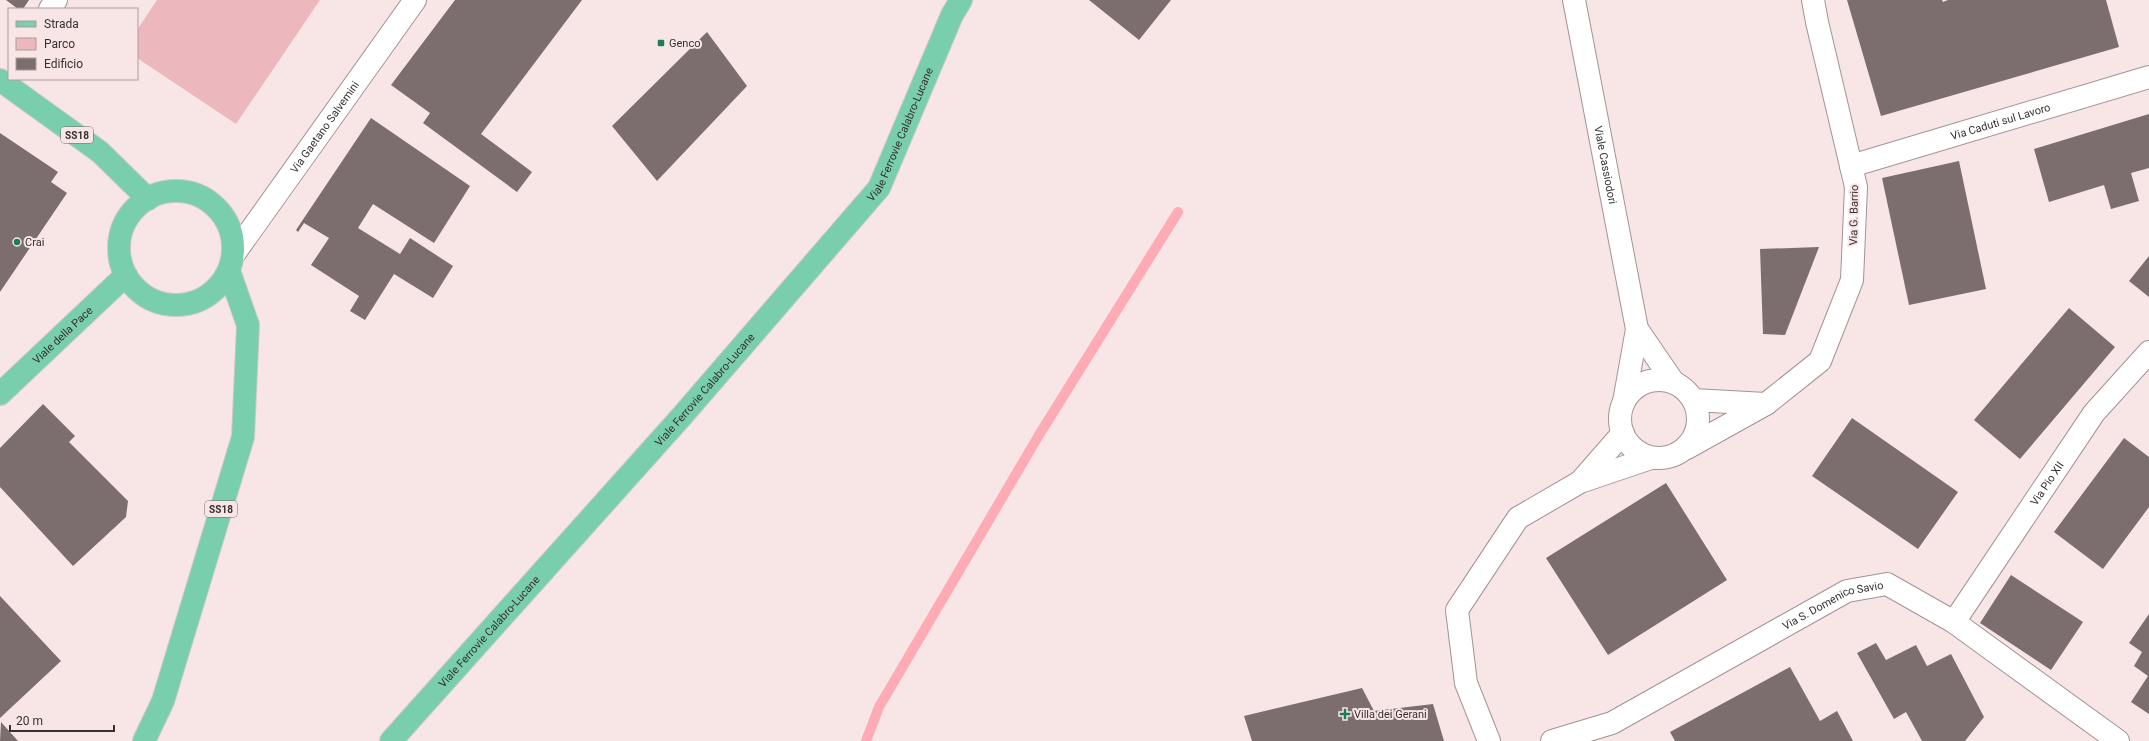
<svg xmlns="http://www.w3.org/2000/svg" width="2149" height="741" viewBox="0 0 2149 741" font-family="Roboto,sans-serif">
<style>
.green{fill:#ecb8bd}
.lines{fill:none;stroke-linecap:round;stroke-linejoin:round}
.stream{stroke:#feabb5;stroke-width:10}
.building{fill:#7c6d6e}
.minor-casing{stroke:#a39394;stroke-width:24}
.major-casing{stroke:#cbc9c9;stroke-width:24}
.minor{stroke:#fff;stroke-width:22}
.major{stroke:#79cfad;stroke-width:22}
.poi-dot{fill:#1c7e56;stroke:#f8e6e7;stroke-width:1.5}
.labels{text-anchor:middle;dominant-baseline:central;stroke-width:4;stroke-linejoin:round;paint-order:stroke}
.shield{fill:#f8e6e7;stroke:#706767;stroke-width:1}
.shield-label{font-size:10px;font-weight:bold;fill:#363030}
.poi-label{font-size:11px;fill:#363030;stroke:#f8e6e7;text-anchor:start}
.street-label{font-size:11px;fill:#363030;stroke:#f8e6e7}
</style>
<rect width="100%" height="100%" fill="#f8e6e7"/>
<path class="green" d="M157,0h163l-84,124 -99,-66v-28z"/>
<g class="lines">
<path class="stream" d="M866,741l13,-34 160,-272 139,-223"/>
</g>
<path class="building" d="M6,0h23l-6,9h-5z
M455,0h127l-101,134 51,38 -15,20 -94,-69 7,-10 -39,-28z
M1089,0h82l-32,40z
M1847,0h95l1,2 5,-2h158l13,47 -238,69z
M707,32l40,54 -90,95 -45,-55z
M2149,114v54l-18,5 8,28 -28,8 -7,-24 -55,17 -15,-53z
M371,118l99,68 -36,57 -61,-39 -15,24 42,26 10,-16 43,28 -20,32 -39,-24 -29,46 -15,-9 9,-15 -48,-31 18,-27 -25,-15 -6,9 -2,-2z
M0,133l58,39 -7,10 16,11 -67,99z
M1959,161l27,128 -77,16 -27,-127z
M1819,247l-34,88 -22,-1 -3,-85z
M2149,256v41l-20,-16z
M2069,308l46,39 -95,112 -46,-39z
M43,404l32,32 -6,6 59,59 -2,16 -53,49 -73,-79v-39z
M1852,418l106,74 -40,57 -106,-73z
M2124,438l25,19v50l-46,62 -49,-37z
M1666,483l61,97 -119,75 -62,-97z
M2011,575l72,47 -32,48 -71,-47z
M0,596l61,65 -61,57z
M2149,614v100l-18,-12 17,-26 -14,-10 8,-14 -13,-9z
M1876,643l10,17 30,-15 11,21 24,-12 33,63 -19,24h-43l-16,-29 -12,7 -37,-66z
M1790,667l30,54 17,-10 16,30h-178l-5,-9z
M1362,688l12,23 59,-7 11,37h-192l-8,-25z
M1,722l17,19h-18z"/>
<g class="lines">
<g class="minor-casing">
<g id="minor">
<path id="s1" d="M1574,0l63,329 -13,73"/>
<path d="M50,9l6,-9"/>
<path id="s2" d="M1851,166l298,-89"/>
<path id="s3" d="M234,254l181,-254"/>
<path d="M1637,329l37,54"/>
<circle cx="1659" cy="419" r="39"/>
<path d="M1693,400l73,4"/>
<path d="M1687,448l79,-44 54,-43 32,-81 4,-93 -39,-165 -4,-22"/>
<path d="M1581,481l42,-48"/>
<path id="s4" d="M1954,622l140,-209 55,-61"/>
<path d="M1489,741l-23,-58 -9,-73 61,-92 62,-36 71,-24"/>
<path id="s5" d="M1552,741l60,-18 235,-132 40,-7 67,38 164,119"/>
</g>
</g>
<g class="major-casing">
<g id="major">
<path d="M0,80l100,72 48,47"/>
<circle cx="176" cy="248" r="57"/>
<path id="s6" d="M0,394l126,-119"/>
<path d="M144,741l19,-40 80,-264 5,-112 -19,-54"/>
<path id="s7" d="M391,741l291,-325 197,-228 73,-173 9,-15"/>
</g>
</g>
<use href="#minor" class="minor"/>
<use href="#major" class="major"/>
</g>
<g class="poi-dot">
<rect x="657" y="39" width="8" height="8" rx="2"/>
<circle cx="17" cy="242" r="4"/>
<path d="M1343 708h4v4h4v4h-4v4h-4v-4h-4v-4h4z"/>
</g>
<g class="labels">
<g class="shield">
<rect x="61" y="127" width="32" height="16" rx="3"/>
<rect x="205" y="501" width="32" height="16" rx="3"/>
</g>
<g class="shield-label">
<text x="77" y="135">SS18</text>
<text x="221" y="509">SS18</text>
</g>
<g class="poi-label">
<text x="669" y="43">Genco</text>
<text x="25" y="242">Crai</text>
<text x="1354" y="714">Villa dei Gerani</text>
</g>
<g class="street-label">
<text stroke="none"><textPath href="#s2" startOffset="156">Via Caduti sul Lavoro</textPath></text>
<text stroke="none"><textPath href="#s3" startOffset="156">Via Gaetano Salvemini</textPath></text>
<text stroke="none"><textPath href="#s7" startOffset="795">Viale Ferrovie Calabro-Lucane</textPath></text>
<text stroke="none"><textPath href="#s1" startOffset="168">Viale Cassiodori</textPath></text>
<text transform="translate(1854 215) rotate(-89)">Via G. Barrio</text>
<text stroke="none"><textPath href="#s6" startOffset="86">Viale della Pace</textPath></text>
<text stroke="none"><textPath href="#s7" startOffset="471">Viale Ferrovie Calabro-Lucane</textPath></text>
<text stroke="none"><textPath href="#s4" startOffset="167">Via Pio XII</textPath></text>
<text stroke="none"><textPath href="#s5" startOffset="314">Via S. Domenico Savio</textPath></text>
<text stroke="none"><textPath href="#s7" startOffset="147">Viale Ferrovie Calabro-Lucane</textPath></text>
</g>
</g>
<rect x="8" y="8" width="130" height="72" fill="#f8e6e7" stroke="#aa9d9e"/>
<rect x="16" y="21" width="20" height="6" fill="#79cfad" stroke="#aa9d9e"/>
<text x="44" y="28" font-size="12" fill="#363030">Strada</text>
<rect x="16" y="38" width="20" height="12" fill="#ecb8bd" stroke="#aa9d9e"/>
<text x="44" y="48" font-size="12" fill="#363030">Parco</text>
<rect x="16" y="58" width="20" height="12" fill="#7c6d6e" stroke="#aa9d9e"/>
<text x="44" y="68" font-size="12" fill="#363030">Edificio</text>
<path d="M10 725v6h104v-6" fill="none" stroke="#363030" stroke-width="2"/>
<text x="16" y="725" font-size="12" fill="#363030" stroke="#f8e6e7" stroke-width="3" paint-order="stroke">20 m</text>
</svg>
